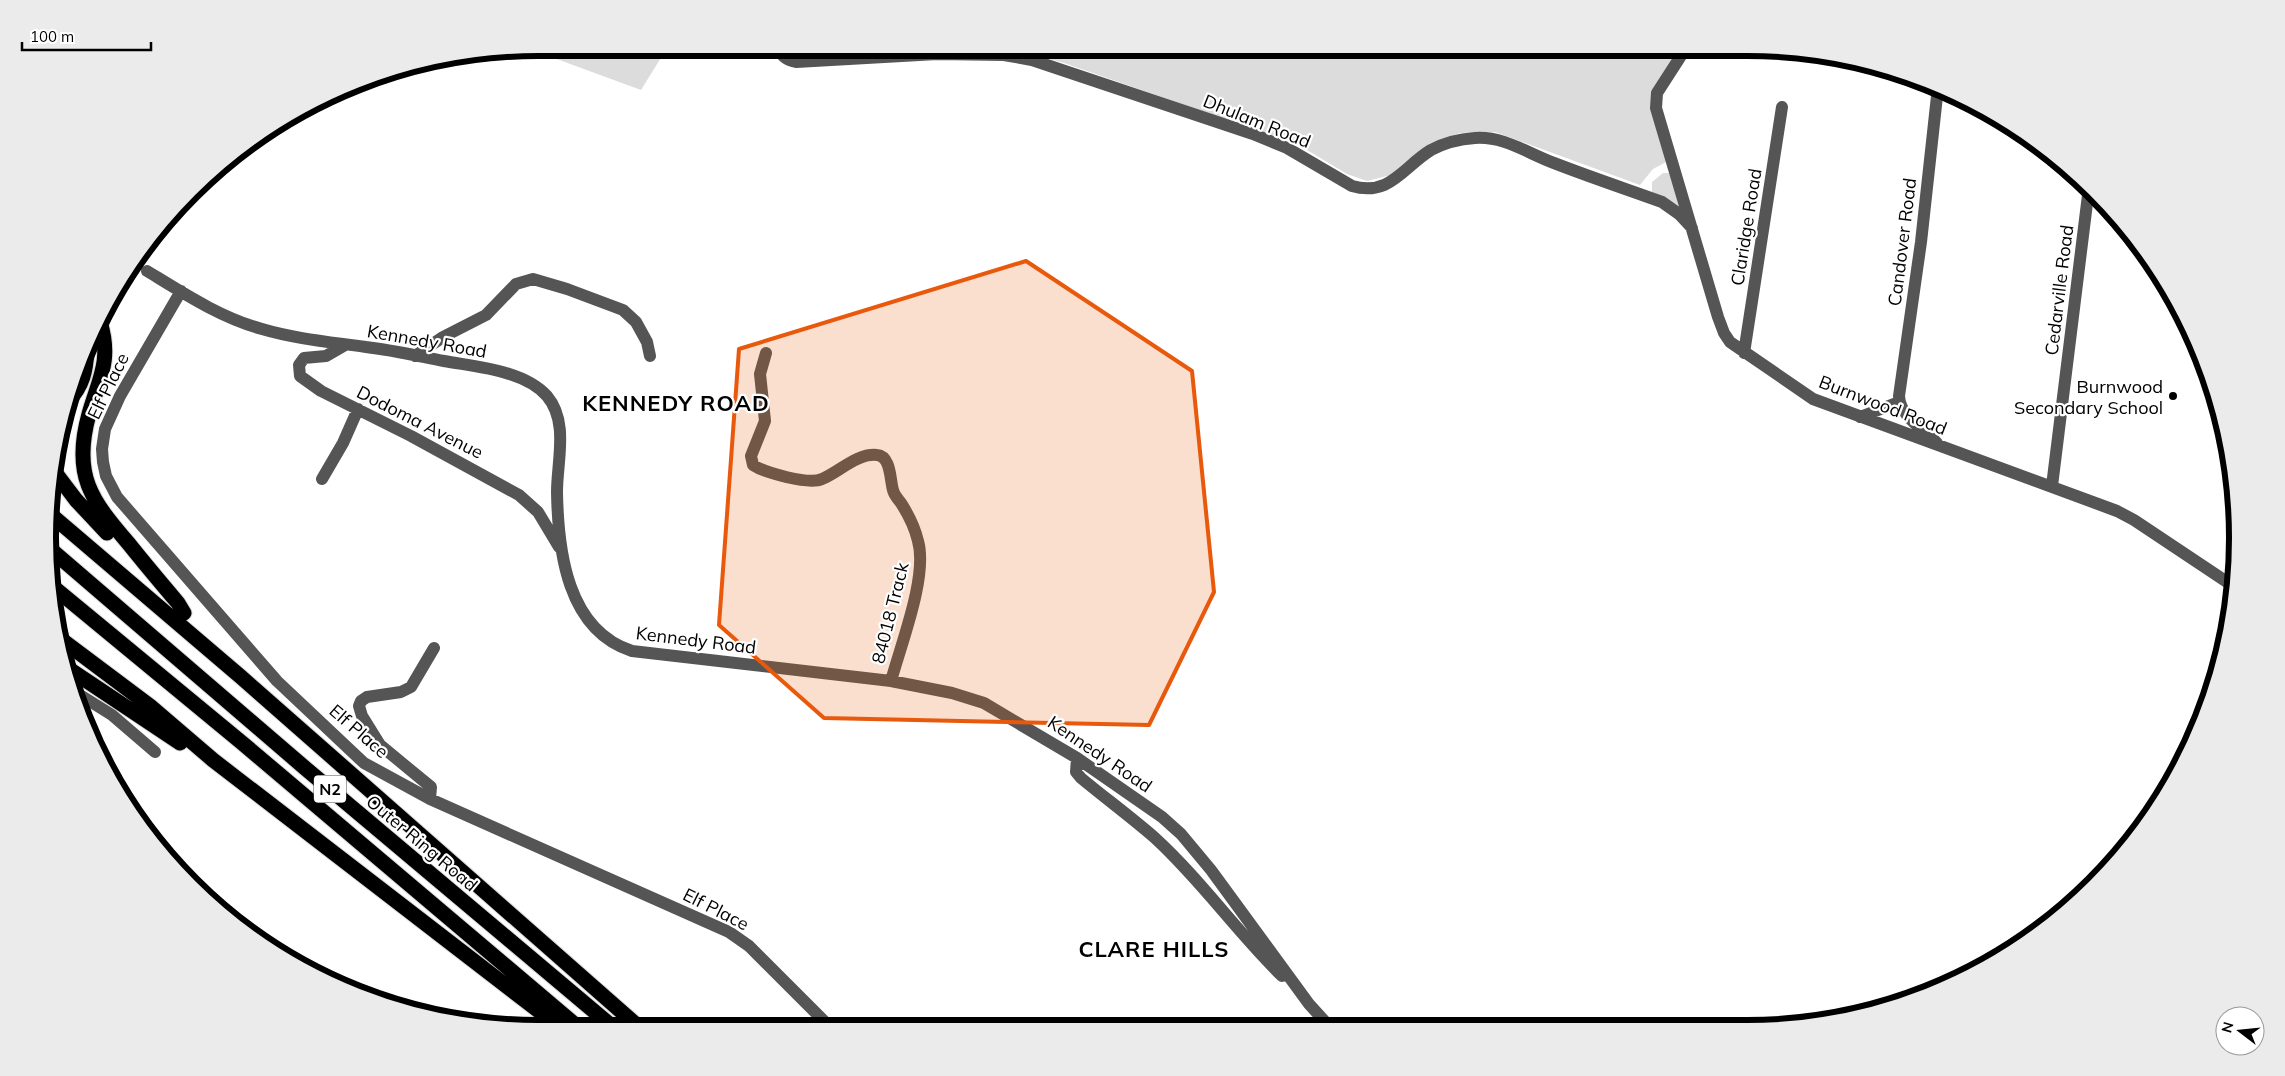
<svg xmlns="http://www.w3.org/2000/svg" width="2285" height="1076" viewBox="0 0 2285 1076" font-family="Mulish,sans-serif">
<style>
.green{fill:#dcdcdc}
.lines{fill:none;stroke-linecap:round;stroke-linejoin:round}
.highway-casing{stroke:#dbdbdb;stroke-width:17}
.minor{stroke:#555;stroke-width:12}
.highway{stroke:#000;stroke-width:15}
.marked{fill:#e8590c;fill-opacity:0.2;stroke:#e8590c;stroke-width:4;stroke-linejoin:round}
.poi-dot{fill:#000;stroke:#fff;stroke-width:2}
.labels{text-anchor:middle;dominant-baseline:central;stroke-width:4.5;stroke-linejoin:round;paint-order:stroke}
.shield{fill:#fff;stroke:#4c4c4c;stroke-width:1}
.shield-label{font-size:16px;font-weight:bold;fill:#000}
.street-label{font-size:18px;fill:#000;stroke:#fff}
.poi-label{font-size:18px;fill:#000;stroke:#fff;text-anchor:end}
.district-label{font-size:22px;font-weight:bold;letter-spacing:1px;fill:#000;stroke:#fff}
.rim{fill:none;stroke:#000;stroke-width:6}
</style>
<rect width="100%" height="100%" fill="#fff"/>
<path class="green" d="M538,48h129l-26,42 -106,-39z
M804,48h875l-25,43 12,71 -13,7 -13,16 -145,-53 -35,1 -25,9 -44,33 -24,6 -20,-7 -50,-30 -233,-81 -26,-7h-221l-17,-1 -3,-2z
M1663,173h6l13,35 -30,-16v-10z"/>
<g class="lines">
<g class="highway-casing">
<path id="highway" d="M100,322c12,38 -1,57 -11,92 -17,61 2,86 40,130 16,20 32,39 49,59l6,10
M68,401c15,-15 18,-31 19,-51
M54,471l22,29 31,33
M50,514l191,163 399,351
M49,548l256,220 309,260
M52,586l189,156 338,286
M58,637l92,69 63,54 348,268
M66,667l114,76"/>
</g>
<path class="minor" d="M748,48l20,3 12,-2
M780,48c1,9 7,12 16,14l141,-8 67,1 28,5 221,74 34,14 65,38c38,11 51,-19 79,-36 13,-7 29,-11 44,-12 29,-2 52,15 79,25 36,14 72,26 108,39l17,12 13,14
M1686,48l-29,45 -1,15 62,209 6,16 6,9 83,57 304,112 17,9 99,66
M147,271c36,22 74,47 115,58 34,10 69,13 104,18 26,3 52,9 78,14 32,6 80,9 103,35 22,26 10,65 10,96 1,59 10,138 75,159l259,30 61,12 32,10 93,55 85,59 19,17 30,36 98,134 20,22
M181,291l-61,105 -15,33 -3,20 1,13 3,14 11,21 160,184 87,82 66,36 299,133 20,14 82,82
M345,345l-19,11 -22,2 -5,7 1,11 21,15 90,45 108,59 19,17 21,35
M766,353l-6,21 5,47 -14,35 2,9c12,8 56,20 69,14 17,-7 35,-26 55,-24 14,1 13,25 16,35 1,5 5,9 8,13 7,11 14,25 17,38 10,35 -17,103 -27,140
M1744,353l38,-246
M415,356l28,-19 43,-22 30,-31 17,-5 34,10 56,21 13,12 11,20 3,14
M1860,417l39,-15
M1937,443c-13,-14 -37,-26 -38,-47l22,-154 17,-155
M322,479l21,-36 15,-34
M2052,486l37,-299
M72,690l40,25 43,37
M1077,758l-1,14 5,6c24,20 50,39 74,60 46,42 82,94 127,138
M430,799l1,-12 -51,-42 -18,-29 -3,-10 2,-5 6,-4 34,-5 10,-5 23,-39"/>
<use href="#highway" class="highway"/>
</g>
<path class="marked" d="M1026,261l166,110 22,221 -65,133 -325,-7 -105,-93 20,-276z"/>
<circle class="poi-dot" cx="2173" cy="396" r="5"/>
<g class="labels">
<rect class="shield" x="314" y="775.5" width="32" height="27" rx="4"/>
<g class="shield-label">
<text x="330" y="789">N2</text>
</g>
<g class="street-label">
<text transform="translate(1257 121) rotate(22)">Dhulam Road</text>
<text transform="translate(1746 227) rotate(-81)">Claridge Road</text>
<text transform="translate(1902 242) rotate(-83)">Candover Road</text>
<text transform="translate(2059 290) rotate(-83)">Cedarville Road</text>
<text transform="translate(427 341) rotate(10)">Kennedy Road</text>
<text transform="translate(108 386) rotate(-64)">Elf Place</text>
<text transform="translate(1883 405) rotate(21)">Burnwood Road</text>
<text transform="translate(420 422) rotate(27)">Dodoma Avenue</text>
<text transform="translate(890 613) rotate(-76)">84018 Track</text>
<text transform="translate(696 640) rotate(7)">Kennedy Road</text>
<text transform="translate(359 731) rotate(41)">Elf Place</text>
<text transform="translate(1100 754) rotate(34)">Kennedy Road</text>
<text transform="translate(422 843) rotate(40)">Outer Ring Road</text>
<text transform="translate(716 909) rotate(27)">Elf Place</text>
</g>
<g class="poi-label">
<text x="2163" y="386">Burnwood<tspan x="2163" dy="21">Secondary School</tspan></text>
</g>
<g class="district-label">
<text x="676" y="403">KENNEDY ROAD</text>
<text x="1154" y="949">CLARE HILLS</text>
</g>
</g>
<path d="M0 0H2285V1076H0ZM538 56H1747A482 482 0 0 1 2229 538V538A482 482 0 0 1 1747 1020H538A482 482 0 0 1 56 538V538A482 482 0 0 1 538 56Z" fill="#ebebeb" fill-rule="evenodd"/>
<path class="rim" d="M538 56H1747A482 482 0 0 1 2229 538V538A482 482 0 0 1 1747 1020H538A482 482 0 0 1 56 538V538A482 482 0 0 1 538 56Z"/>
<g transform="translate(2240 1031) rotate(286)"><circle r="24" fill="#ffffff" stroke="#999999"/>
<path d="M0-4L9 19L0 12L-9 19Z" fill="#000000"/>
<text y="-8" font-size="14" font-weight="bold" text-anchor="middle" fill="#000000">N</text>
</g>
<path d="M22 42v8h129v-8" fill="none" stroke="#000000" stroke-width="2.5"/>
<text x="30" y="42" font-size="15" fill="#000000" stroke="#ffffff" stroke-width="4" paint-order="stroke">100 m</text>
</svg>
